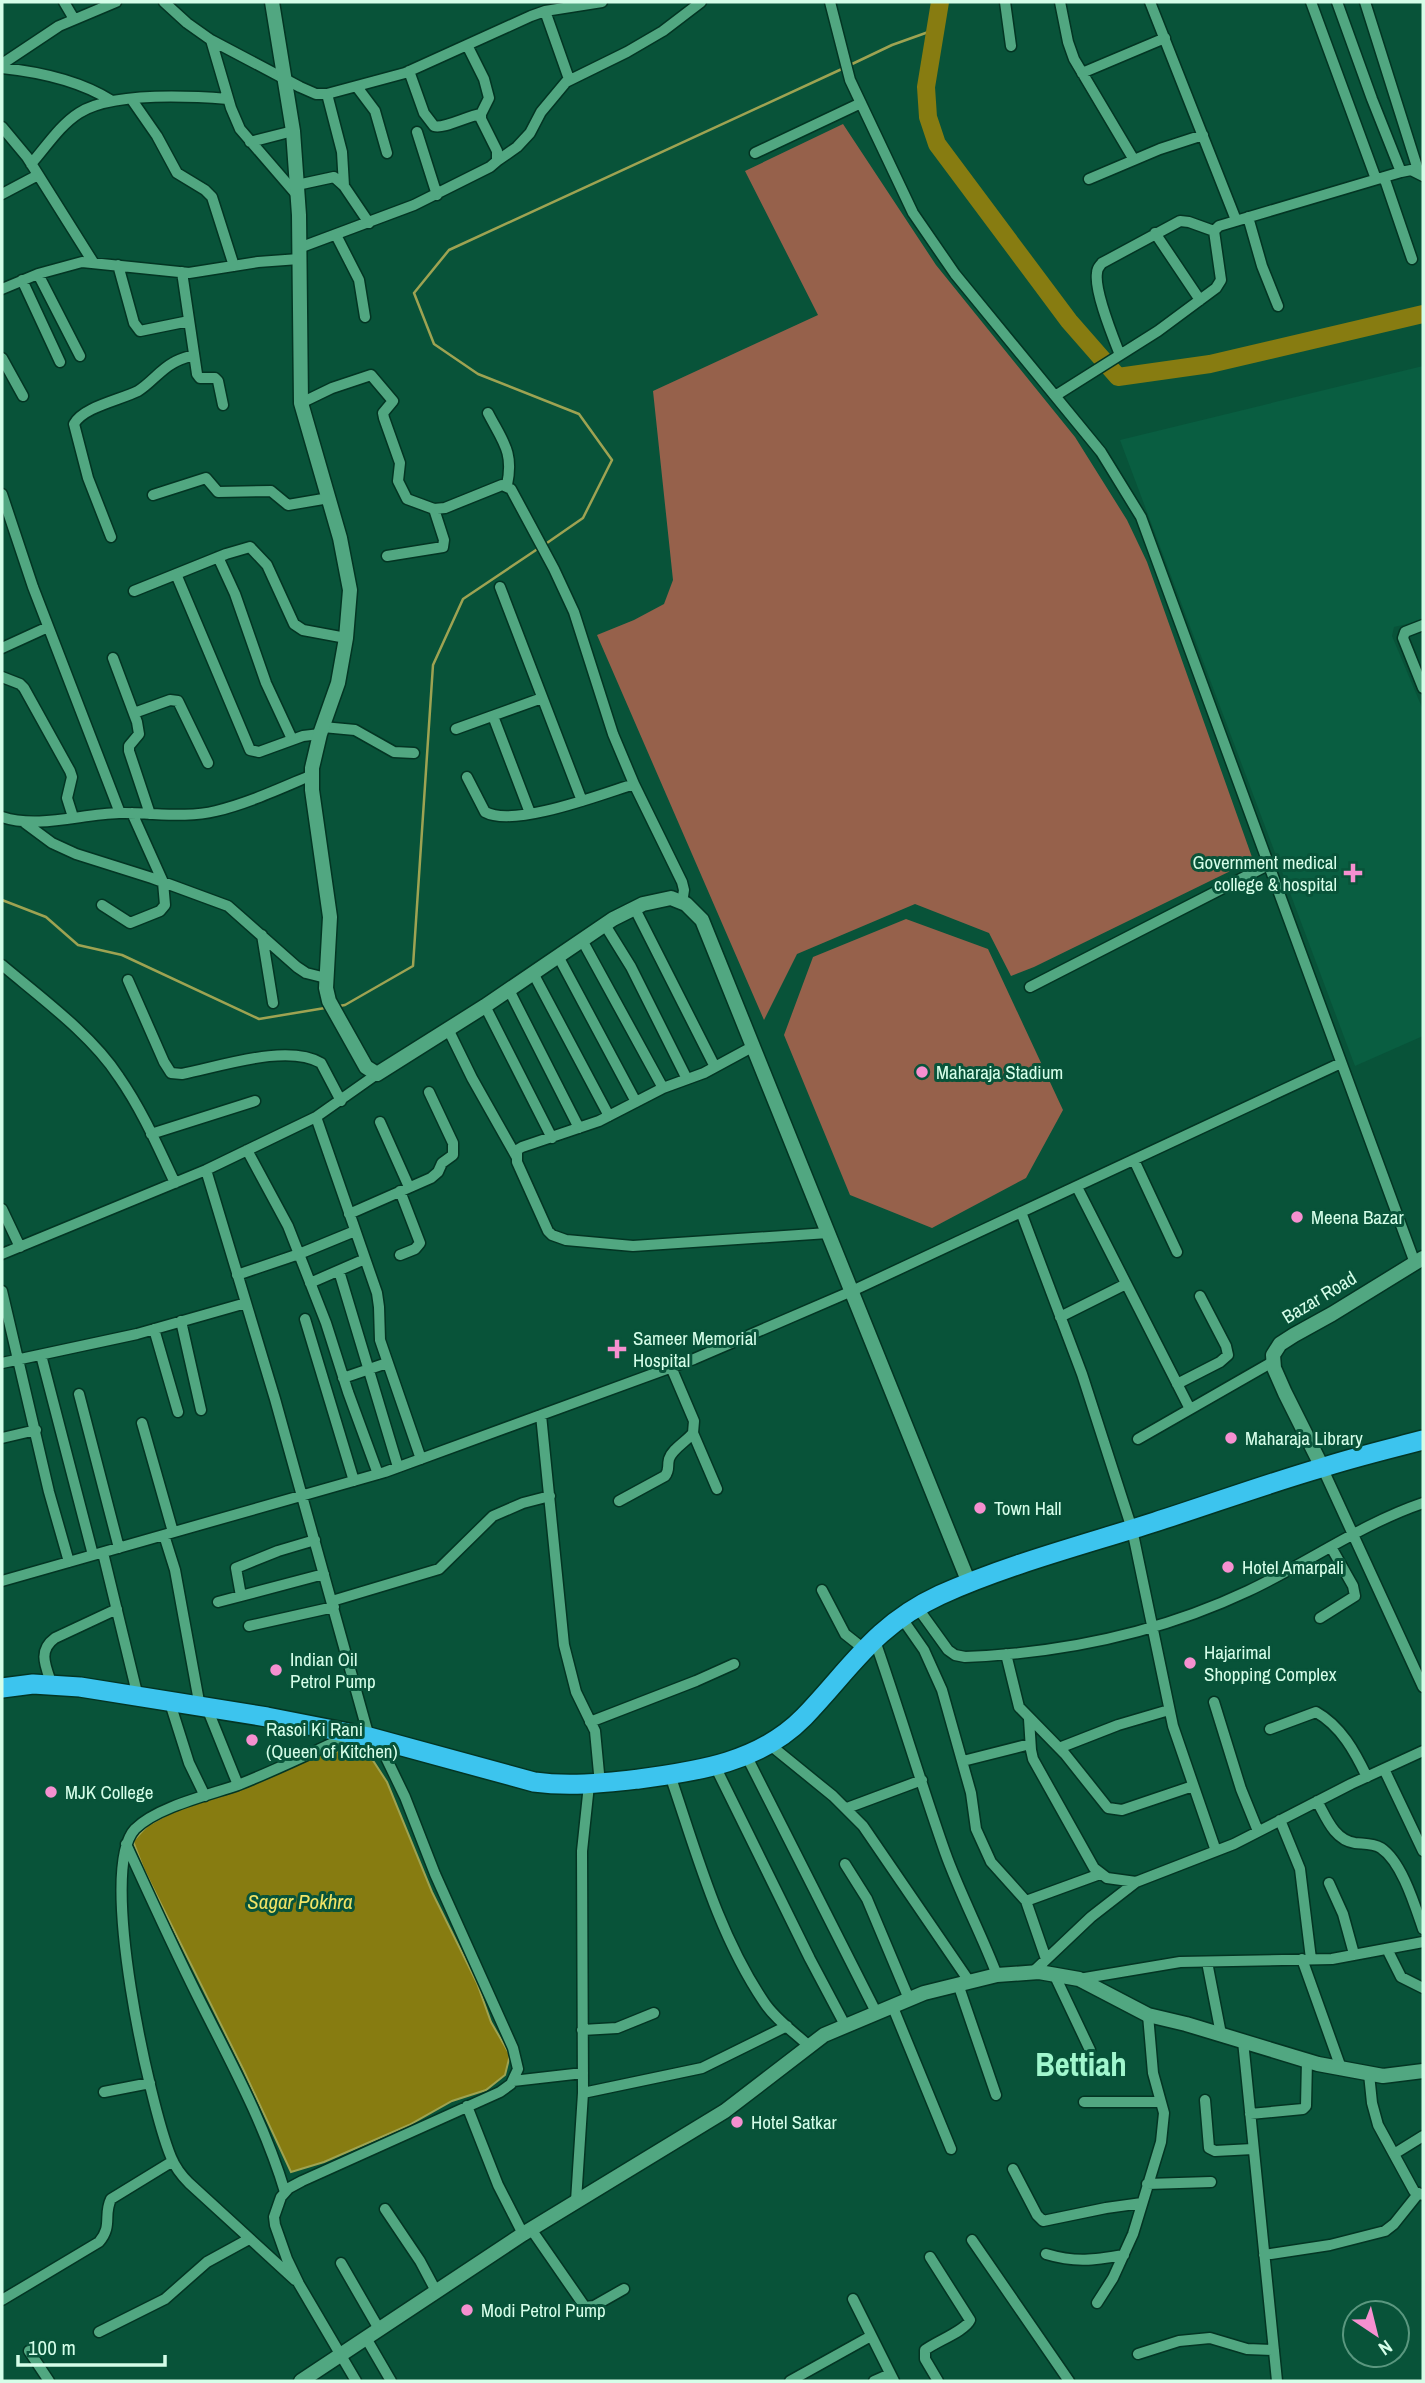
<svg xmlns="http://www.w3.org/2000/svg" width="1425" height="2383" viewBox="0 0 1425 2383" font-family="'Archivo Narrow',sans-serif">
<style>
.built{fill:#095e41}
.green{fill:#96614b}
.water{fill:#877c11;stroke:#9ea352;stroke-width:2}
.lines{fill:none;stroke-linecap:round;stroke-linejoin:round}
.stream{stroke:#9ea352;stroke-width:2.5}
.river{stroke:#877c11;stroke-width:18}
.street-casing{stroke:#033523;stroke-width:13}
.secondary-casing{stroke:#033523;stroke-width:17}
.highway-casing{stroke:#033523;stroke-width:22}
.street{stroke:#51a781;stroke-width:10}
.secondary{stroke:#51a781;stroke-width:14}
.highway{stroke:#3cc4ee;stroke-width:19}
.poi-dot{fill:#f690d0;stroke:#085339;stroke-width:2.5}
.labels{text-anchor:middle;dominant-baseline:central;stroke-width:6;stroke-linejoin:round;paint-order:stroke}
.poi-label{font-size:19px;fill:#d5fee9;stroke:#085339;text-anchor:start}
.street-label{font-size:19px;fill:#d5fee9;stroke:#085339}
.water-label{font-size:21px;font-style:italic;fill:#f2e466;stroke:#085339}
.town-label{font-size:33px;font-weight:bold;fill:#a1f7ce;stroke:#085339}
</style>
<rect width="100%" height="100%" fill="#085339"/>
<path class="built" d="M1423,366v254l-29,7 -2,9 31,74v326l-68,30 -235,-626z"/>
<path class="green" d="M843,124l93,141 139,172 52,83 20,42 106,298 -219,107 -23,9 -22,-43 -74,-29 -118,50 -33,66 -167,-385 37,-15 30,-16 9,-24 -20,-189 165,-76 -73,-144z
M906,919l82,30 75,161 -37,68 -94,50 -82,-33 -66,-160 29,-78z"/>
<path class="water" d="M343,1751l27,5 17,26 45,110 45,91 14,39 19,33 -5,20 -19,15 -34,11 -43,24 -85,37 -33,10 -47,-101 -100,-201 -11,-29 14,-15 34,-19 143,-55z"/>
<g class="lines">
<path class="stream" d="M850,65l42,-20 42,-15
M544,545l39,-27 29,-58 -33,-46 -101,-40 -44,-30 -20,-51 35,-43 395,-182
M2,900l44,17 32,28 44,10 137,64 66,-11
M339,1006l6,-1 68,-39 20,-301 30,-66 76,-51"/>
<path class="river" d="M940,2l-14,85 2,30 9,27 132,177 49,56 92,-13 213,-50"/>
<g class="street-casing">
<path id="street" d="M64,2l10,17
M164,2l23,21 24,17 89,47 16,7h11l78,-21 126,-57 14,-5 57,-9
M830,2l20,78 63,133 42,61 146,178 40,65 274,746
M1005,2l6,44
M1060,2l8,40 6,17 60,101
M1150,2l86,218
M1311,2l65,177
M1337,2l35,97 29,73
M1365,2l54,171
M545,11l24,68
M211,40l20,68 9,21 57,66
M2,64l57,-38 57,-24
M2,68c38,4 77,12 110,33
M409,71l15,42 10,13c10,3 33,-10 47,-12
M1082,73l83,-35
M357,87l18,24 12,42
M327,94l15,58 2,34
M132,100l25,36 20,37 28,17 7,7 22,69
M2,127l25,30 66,105
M417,132l20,63
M250,142l43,-11
M755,153l106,-50
M497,161l20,-14 13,-14 11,-21 25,-30 61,-30 36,-21 38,-29
M31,164c15,-17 29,-39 48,-51 33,-21 110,-17 149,-14
M1384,177l28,82
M1089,179l71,-30 43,-14
M297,185l37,-8 10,9 25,37
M2,194l36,-19
M1248,217l14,49 16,40
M1155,233l45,67
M336,235l23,45 6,37
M299,248l115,-43 76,-38 7,-6v-10l-16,-32v-5l8,-16 -5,-19 -17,-34
M118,265l16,58 6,8 49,-10
M182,272l15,102 3,4h15l3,3 5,24
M38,274l42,82
M22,280l38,82
M2,289l36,-15 44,-12 107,11 69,-11 41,-3
M1120,355c-7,-18 -26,-64 -23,-82 0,-5 2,-6 5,-10l78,-42 9,1 25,9
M2,358l21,38
M1055,396l103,-65 58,-43 5,-8 -7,-49 5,-5 182,-54 10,-2 12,6
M301,403l31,-15 39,-13 22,26 -10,12 1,5 16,45 -2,18 9,18 27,10 11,-1 57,-23 9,4 43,80 20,43 39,122 21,50 48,98 2,8 -2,13
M488,413c15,29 26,39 19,72
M2,494l31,93 87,226
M153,495l53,-17 12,14 53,-1 17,14 41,-7
M111,537l-23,-59 -14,-54c9,-17 46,-24 64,-33 13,-8 22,-21 35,-28 6,-4 14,-6 21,-8
M387,556l56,-9 1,-7 -10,-31
M218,557l17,37 31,89 26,56
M176,574l74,176 9,2 44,-16 17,-2
M500,587l82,214
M134,591l92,-37 24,-7 17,18 27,59 9,6 43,8
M1423,625l-18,7 -2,6 20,50
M2,648l46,-21
M113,658l24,64 2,12 -10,12v5l21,63
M2,677l18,7 4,4 46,83 2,6 -5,21 6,19
M134,713l36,-13 8,1 30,62
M493,716l37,97
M323,727l32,3 39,22 20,1
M456,729l86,-31
M467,777l18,35c29,16 117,-18 149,-28
M2,817c36,12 79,-3 117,-4 32,-1 66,6 97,-2 33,-8 65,-23 96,-36
M25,823l27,20 24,11 76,24 76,28 69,61 9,6 20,5
M102,905l28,18 30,-12 5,-6 -2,-23 -31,-69
M635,909l80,158
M605,925l26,42 56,112
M262,935l11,68
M582,940l81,148
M558,956l78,146
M2,965c38,32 90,70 117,112 23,33 39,70 56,106
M533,973l76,143
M128,980l36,82 7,11 11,1c37,-7 105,-31 139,-11l20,38
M1030,987l238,-122
M509,990l70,138
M485,1006l67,132
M448,1029l24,49 44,78
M752,1047l-48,26 -41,15 -64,33 -77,26 -5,3v12l31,69 4,4 14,5 67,6 195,-13
M316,1117l61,176 2,14 1,33 41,119
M380,1122l29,65
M151,1134l104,-33
M247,1150l41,76 38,97 22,69 30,82
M1134,1160l43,92
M206,1170l69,229 94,338
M1077,1187l113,222
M2,1209l18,38
M1021,1212l61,162 50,155 41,197 43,125
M349,1214l82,-36 7,-6 4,-9 11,-8v-12l-24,-51
M2,1254l204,-84 110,-53 61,-43
M400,1255l15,-6 5,-6 -20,-52
M339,1271l59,196
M237,1275l62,-21 56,-23
M310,1283l55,-24
M2,1291l47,201 20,70
M1060,1317l66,-33
M305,1319l49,162
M181,1321l20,89
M154,1329l24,83
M41,1355l52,200
M2,1363l135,-29 109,-31
M343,1378l44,-15
M1177,1384l43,-22 8,-7 -2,-9 -26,-50
M79,1394l40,154
M541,1415l23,230 12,47 19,39 5,53
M142,1423l31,109
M693,1433l24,56
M2,1438l34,-8
M1138,1439l136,-78
M1322,1467l101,220
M619,1501l46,-25c5,-6 2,-9 4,-17 3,-10 18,-18 24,-26l1,-12 -23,-54
M164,1535l11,35 25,137
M103,1553l35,144
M2,1581l383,-109 309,-113 158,-68 489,-228
M822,1590l23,44 19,15
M241,1596l-5,-28 42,-17 37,-11
M332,1601l107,-32 54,-53 30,-13 27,-7
M218,1602l106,-28
M917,1607l31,43 7,5 10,2c98,-4 194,-24 283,-66 60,-28 113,-67 175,-88
M901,1617l23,33 18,40 29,103 5,36 15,33 35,39 20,58
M1320,1618l35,-22 -2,-10 -22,-39
M249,1626l85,-19
M874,1638c25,71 46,143 71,214 15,42 36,81 52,123
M1006,1654l13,53 46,47 43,54 14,2 71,-24
M52,1685c-6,-18 -15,-34 3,-47l62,-29
M1214,1702l27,87 17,42
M170,1703l19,60 16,33
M207,1708l31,77
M1029,1719l2,31 2,9 61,109 13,10 29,4
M590,1722l106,-41 38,-17
M1270,1729l46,-17c25,14 39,40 51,65
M769,1744l64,52 30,30 106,155
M1059,1748l59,-23 51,-15
M746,1755l130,257
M963,1761l67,-17
M715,1766l95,193 35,66
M1384,1769l39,82
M670,1775c26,76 48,159 94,227 11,17 30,30 45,44
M1317,1801c9,16 17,39 38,42 9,1 18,0 26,5 21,14 34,58 42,81
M847,1808l75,-28
M1280,1820l20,49 11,90
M126,1844c23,50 46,101 71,151 32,64 67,127 88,197
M845,1864l22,35 42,100
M1329,1883l14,31 11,40
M1026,1901l74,-27
M1387,1949l14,28 22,11
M1302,1959l39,109
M1207,1962l14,72
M1033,1972l58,-55 45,-35 98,-38 117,-60 72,-33
M1054,1974l36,76
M1079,1979l101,-17 152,-3 91,-17
M958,1984l38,111
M892,2005l59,144
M582,2030l35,-2 37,-15
M1243,2041l34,340
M1369,2074l3,29 6,22 36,66 9,4
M513,2081l70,-8
M104,2092l46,-9
M583,2093l119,-25 85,-42
M1205,2100l4,48 6,3 38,-2
M1084,2102h77
M467,2106l31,79 25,49
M1250,2114l53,-5 3,-3 1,-46
M1394,2154l29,-18
M1013,2169l24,46 6,6 63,-13 36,-5
M1147,2184l64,-2
M576,2201l7,-108 -1,-242 7,-66
M385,2209l35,52 16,30
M531,2229l54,78 9,-1 30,-17
M972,2240l97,141
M1046,2254c30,9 48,6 78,1
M1264,2255l66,-10 55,-14 9,-7 24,-30
M930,2257l40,63c-5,11 -33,21 -45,30v9l13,22
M341,2263l38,66
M295,2280l-106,-97c-8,-8 -14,-16 -18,-26 -21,-51 -74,-288 -36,-328 22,-22 74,-34 103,-44 38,-15 75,-33 112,-50
M853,2299l41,82
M2,2300l97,-58c14,-16 4,-27 12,-43l62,-38
M1097,2303l16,-25 20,-44 28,-92 3,-29 -11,-40 -5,-58
M99,2332l66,-33 42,-37 42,-23
M366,2338l25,43
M29,2351l20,30
M1138,2354l41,-13 31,-3 37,11 27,1
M356,2381l-57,-97 -12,-25 -12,-34 -1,-8 7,-20 8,-9 13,-7 198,-89 11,-8 7,-15 -5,-21 -78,-174 -30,-77 -28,-58
M790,2381l81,-45
M874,2381l16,-7"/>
</g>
<g class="secondary-casing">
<path id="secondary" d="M272,2l21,129 6,84 2,188 39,135 10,52 -4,48 -8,45 -18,51 -8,34v22l18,127 -4,71 3,13 37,66 11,7 108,-68 128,-87 30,-15 28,-6 15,6 16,16 267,663
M1322,1467l-37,-74 -11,-25 -1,-13 7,-11 14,-9 38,-21 91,-56
M301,2381l222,-147 202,-123 99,-76 100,-42 73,-18 42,-3 40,7 69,36 38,9 132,40 65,12 40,-5"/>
</g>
<g class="highway-casing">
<path id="highway" d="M2,1688l31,-4 47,3 187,30 102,20 165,45c36,5 69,1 105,-3 60,-8 121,-17 165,-62 47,-49 71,-92 136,-122 69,-31 143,-50 215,-73 56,-18 111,-38 166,-54 34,-11 68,-19 102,-28"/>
</g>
<use href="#street" class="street"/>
<use href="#secondary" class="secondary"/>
<use href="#highway" class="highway"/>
</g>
<g class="poi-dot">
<path d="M1349.5 862.5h7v7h7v7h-7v7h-7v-7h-7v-7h7z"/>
<circle cx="922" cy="1072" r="7"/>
<circle cx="1297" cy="1217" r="7"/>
<path d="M613.5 1338.5h7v7h7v7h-7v7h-7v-7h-7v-7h7z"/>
<circle cx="1231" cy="1438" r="7"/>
<circle cx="980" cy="1508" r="7"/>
<circle cx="1228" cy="1567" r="7"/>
<circle cx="1190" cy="1663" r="7"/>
<circle cx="276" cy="1670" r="7"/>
<circle cx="252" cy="1740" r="7"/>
<circle cx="51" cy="1792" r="7"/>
<circle cx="737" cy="2122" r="7"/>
<circle cx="467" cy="2310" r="7"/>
</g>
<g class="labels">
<g class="poi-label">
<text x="1337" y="862" text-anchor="end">Government medical<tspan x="1337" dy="22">college &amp; hospital</tspan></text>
<text x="936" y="1072">Maharaja Stadium</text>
<text x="1311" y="1217">Meena Bazar</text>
<text x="633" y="1338">Sameer Memorial<tspan x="633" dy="22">Hospital</tspan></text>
<text x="1245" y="1438">Maharaja Library</text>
<text x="994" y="1508">Town Hall</text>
<text x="1242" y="1567">Hotel Amarpali</text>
<text x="1204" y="1652">Hajarimal<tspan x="1204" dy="22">Shopping Complex</tspan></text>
<text x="290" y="1659">Indian Oil<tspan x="290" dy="22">Petrol Pump</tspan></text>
<text x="266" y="1729">Rasoi Ki Rani<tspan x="266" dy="22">(Queen of Kitchen)</tspan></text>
<text x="65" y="1792">MJK College</text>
<text x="751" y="2122">Hotel Satkar</text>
<text x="481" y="2310">Modi Petrol Pump</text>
</g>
<g class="street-label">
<text transform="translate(1319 1297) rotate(-31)">Bazar Road</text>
</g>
<g class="water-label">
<text x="300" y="1901">Sagar Pokhra</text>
</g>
<g class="town-label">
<text x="1081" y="2064">Bettiah</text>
</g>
</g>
<rect width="1425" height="2383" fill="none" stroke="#d5fee9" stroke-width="7"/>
<g transform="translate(1376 2334) rotate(145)"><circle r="33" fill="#085339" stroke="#5a977f" stroke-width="2"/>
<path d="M0-5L12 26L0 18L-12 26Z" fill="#f690d0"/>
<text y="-10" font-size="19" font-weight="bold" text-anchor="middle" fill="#d5fee9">N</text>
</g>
<path d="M18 2355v10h147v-10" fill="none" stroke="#d5fee9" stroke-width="3.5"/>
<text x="28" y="2355" font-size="21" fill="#d5fee9" stroke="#085339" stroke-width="5" paint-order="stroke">100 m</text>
</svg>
